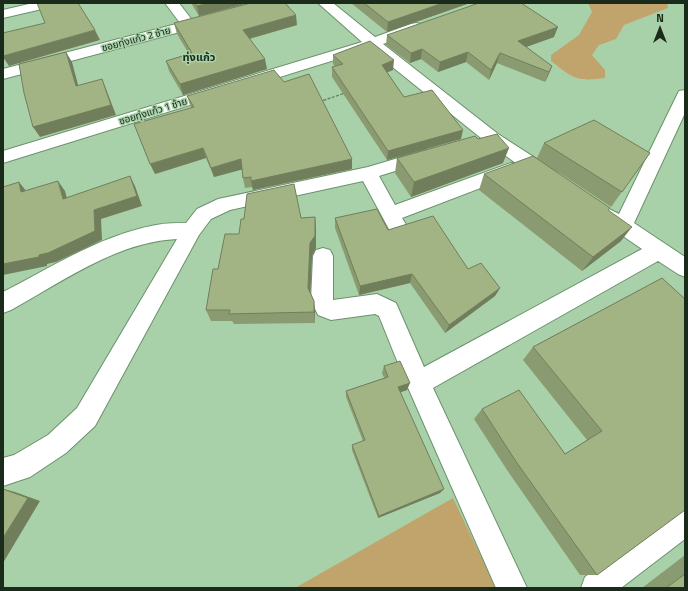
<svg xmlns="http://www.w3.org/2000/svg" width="688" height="591" viewBox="0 0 688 591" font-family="'Titillium Web','Noto Sans Thai',sans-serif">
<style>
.green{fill:#c0a46b}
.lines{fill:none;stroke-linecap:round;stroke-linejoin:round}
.minor-casing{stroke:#6a916b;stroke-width:2}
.path{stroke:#678467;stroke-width:1.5;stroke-dasharray:3 1.5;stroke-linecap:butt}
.minor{fill:#fff;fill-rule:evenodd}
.wall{fill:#8b9b71}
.shaded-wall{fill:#717e5c}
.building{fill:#a2b483;stroke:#717e5c}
.labels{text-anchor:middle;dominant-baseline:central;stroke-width:3;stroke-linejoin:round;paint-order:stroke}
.far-street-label{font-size:10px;fill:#1b2b1b;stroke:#a9d1a9}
.far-neighbourhood-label{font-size:11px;font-weight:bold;fill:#1b2b1b;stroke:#a9d1a9}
</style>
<rect width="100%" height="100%" fill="#a9d1a9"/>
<path class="green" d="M588,3h79l1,5 -44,17 -8,14 -17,6 -7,10 13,15v8c-29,4 -32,0 -54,-17v-6l28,-20 13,-23z
M453,498l43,90h-201z"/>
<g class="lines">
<g class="minor-casing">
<path id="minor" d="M33,3h24l-2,3 -52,12v-8z
M165,3h14l13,17 13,-3 5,1 2,3 -2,3 -207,55v-10l177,-46z
M318,3h15l42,34 36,-13 5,-1 5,1 2,3 -2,3 -38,14 115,90 59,38 2,5 -2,5 -7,2 -7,-2 -57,-40 -116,-93 -367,114v-12l359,-109z
M685,90v23l-51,110 51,34v20l-7,-3 -20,-13 -225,127 94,200h-31l-90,-205 -27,-67 -4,-2 -44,6 -13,-5 -7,-15 2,-44 3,-6 7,-2 7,2 3,6v44l44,-6 19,9 28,64 218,-118 -44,-30 -3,-5 3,-5 7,-2 14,7 58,-119 2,-4z
M425,150l6,2 3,4 -3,4 -52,16 16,29 116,-42 6,1 3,5 -3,5 -115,44 5,8 -3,5 -7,3 -7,-3 -27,-50 -133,29 -19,9 -12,16 -104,191 -29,27 -36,24 -27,9v-28l11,-3 34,-20 29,-27 100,-169c-61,3 -115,43 -166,71l-8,3v-21c49,-25 98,-57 153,-67 10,-2 20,-2 30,-2l11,-14 21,-10 150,-32z
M685,507v32l-64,49h-40l4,-11 90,-66z"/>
</g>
<path class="path" d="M319,102l26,-9"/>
<use href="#minor" class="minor"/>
</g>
<path class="wall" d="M191,3h57l-49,13z
M351,3h119l-83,29z
M174,23l123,2 -47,14 17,30 -84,26 -14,-24 -3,-10 23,-7 -12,-20z
M387,35l167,2 -28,10 26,19 -4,10 -3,6 -48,-19 -8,17 -23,-18 -28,10 -17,-13 -11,4 -24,-18z
M333,55l60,15 -6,2 17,25 57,42 -74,21 -55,-83v-10l3,-1 -2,-2z
M187,96l165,73 -99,21 -1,-3 -7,1 -2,-10 -1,-9 -28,8 -8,-19 -51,16 36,-66z
M478,139l25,24 -92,34 -16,-24 2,-15z
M544,143l106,10 -39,54 -74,-49z
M484,174l124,36 13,31 -39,30 -103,-81z
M315,217l1,13v18l-4,8 -2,36 4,9 1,11v11l-81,1 -2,-3h-21l-5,-11 12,-41 21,-35 62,-16z
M335,218l53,12 80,39 32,19 -5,8 -50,37 -35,-50 -51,12 -24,-67z
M662,278l-65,297h-17l-73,-105 -33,-51 8,-10 83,45 22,-14 -64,-80 10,-13z
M384,366l23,24 -7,2 40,101 -62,25 -26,-68v-5l11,-4 -17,-44v-6l38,-13 -2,-5z
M685,555v33h-43z"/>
<path class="shaded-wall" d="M209,3h39l-49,13 -2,-10z
M443,3h27l-83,29 1,-10z
M296,15l1,10 -53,15 -1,-10z
M558,27l-4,10 -39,14 3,-10z
M95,30l5,10 -91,26 -6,-9v-1z
M422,49l-1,10 -11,4 1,-10z
M66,52l6,10 9,34 -5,-10z
M468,52l-2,10 -28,10 2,-10z
M500,53l-3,10 -8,17 2,-10z
M265,59l2,10 -84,26 -3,-11z
M394,60l-1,10 -12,5 1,-10z
M552,66l-4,10 -3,6 4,-10z
M102,79l4,10 10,26 -76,22 -7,-10z
M463,130l-2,9 -74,21 1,-9z
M203,148l3,10 -51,16 -5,-10z
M509,148l-6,15 -92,34 3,-15z
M241,159l3,10 -30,8 -3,-9z
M352,159v10l-99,21 -2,-9z
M130,176l5,10 7,20 -41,13 1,21 -46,22 -9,2v2l-44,9v-11l36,-9 55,-45z
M58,181l7,10 5,18 -7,-10z
M19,182l8,10h-6z
M315,217l1,13v18l-4,8 -2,44 -2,-12 2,-45z
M632,227l-11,14 -39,30 11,-14z
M412,274l-2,9 -51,12 1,-9z
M500,288l-5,8 -50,37 4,-8z
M314,301l1,11v11l-1,-11z
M410,383l-3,7 -11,4 2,-7z
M3,489l12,3 25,9 -37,62z
M444,489l-4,4 -62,25 1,-2z"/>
<path class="building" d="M37,3h41l17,27 -92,26v-23l42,-10z
M195,3h14l-12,3z
M251,3h34l11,12 -53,15 22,29 -85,25 -14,-23 26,-8 -18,-30z
M364,3h79l-55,19z
M479,3h42l37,24 -40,14 34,25 -3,6 -49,-19 -9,17 -23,-18 -28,10 -18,-13 -11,4 -24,-18z
M370,41l24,19 -12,5 22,32 28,-7 31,40 -75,21 -56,-84 11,-3 -10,-9z
M66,52l10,34 26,-7 9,26 -78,22 -9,-34 -5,-29z
M274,70l10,12 25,-8 43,85 -101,22v-4l-8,1 -2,-19 -30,9 -8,-20 -53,16 -16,-40 60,-17 -7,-11z
M594,120l56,33 -28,39 -78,-49z
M497,134l12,14 -95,34 -17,-24 78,-22 3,3z
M533,156l77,52 -2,2 24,17 -39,30 -109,-83z
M130,176l7,20 -43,14 1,21 -47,22 -9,2v2l-36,7v-77l16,-5 2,10 37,-11 5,18z
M294,184l7,34 14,-1v19l-5,7 -2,45 6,13v11l-85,2 1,-4h-24l7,-41h5l7,-35h14l2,-15h3l3,-25z
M377,209l11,21 45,-14 35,53 13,-6 19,25 -51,37 -37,-51 -52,12 -25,-68z
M662,278l23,21v211l-88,65 -80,-112 -35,-54 37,-19 46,64 37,-23 -69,-84z
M400,361l10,22 -12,4 46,102 -65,27 -27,-71 13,-5 -19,-49 42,-14 -4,-11z
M3,489l25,9 -25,40z
M685,574v14h-19z"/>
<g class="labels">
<g class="far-street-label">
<text transform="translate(136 39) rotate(-15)">ซอยทุ่งแก้ว 2 ซ้าย</text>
<text transform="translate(153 111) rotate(-17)">ซอยทุ่งแก้ว 1 ซ้าย</text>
</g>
<g class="far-neighbourhood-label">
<text x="199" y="57">ทุ่งแก้ว</text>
</g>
</g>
<rect width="688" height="591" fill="none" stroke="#1b2b1b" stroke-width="8"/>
<g transform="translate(660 28)" stroke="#a9d1a9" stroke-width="3" paint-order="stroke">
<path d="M0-3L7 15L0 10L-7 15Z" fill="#1b2b1b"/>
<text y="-6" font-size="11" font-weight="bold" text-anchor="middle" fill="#1b2b1b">N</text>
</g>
</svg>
